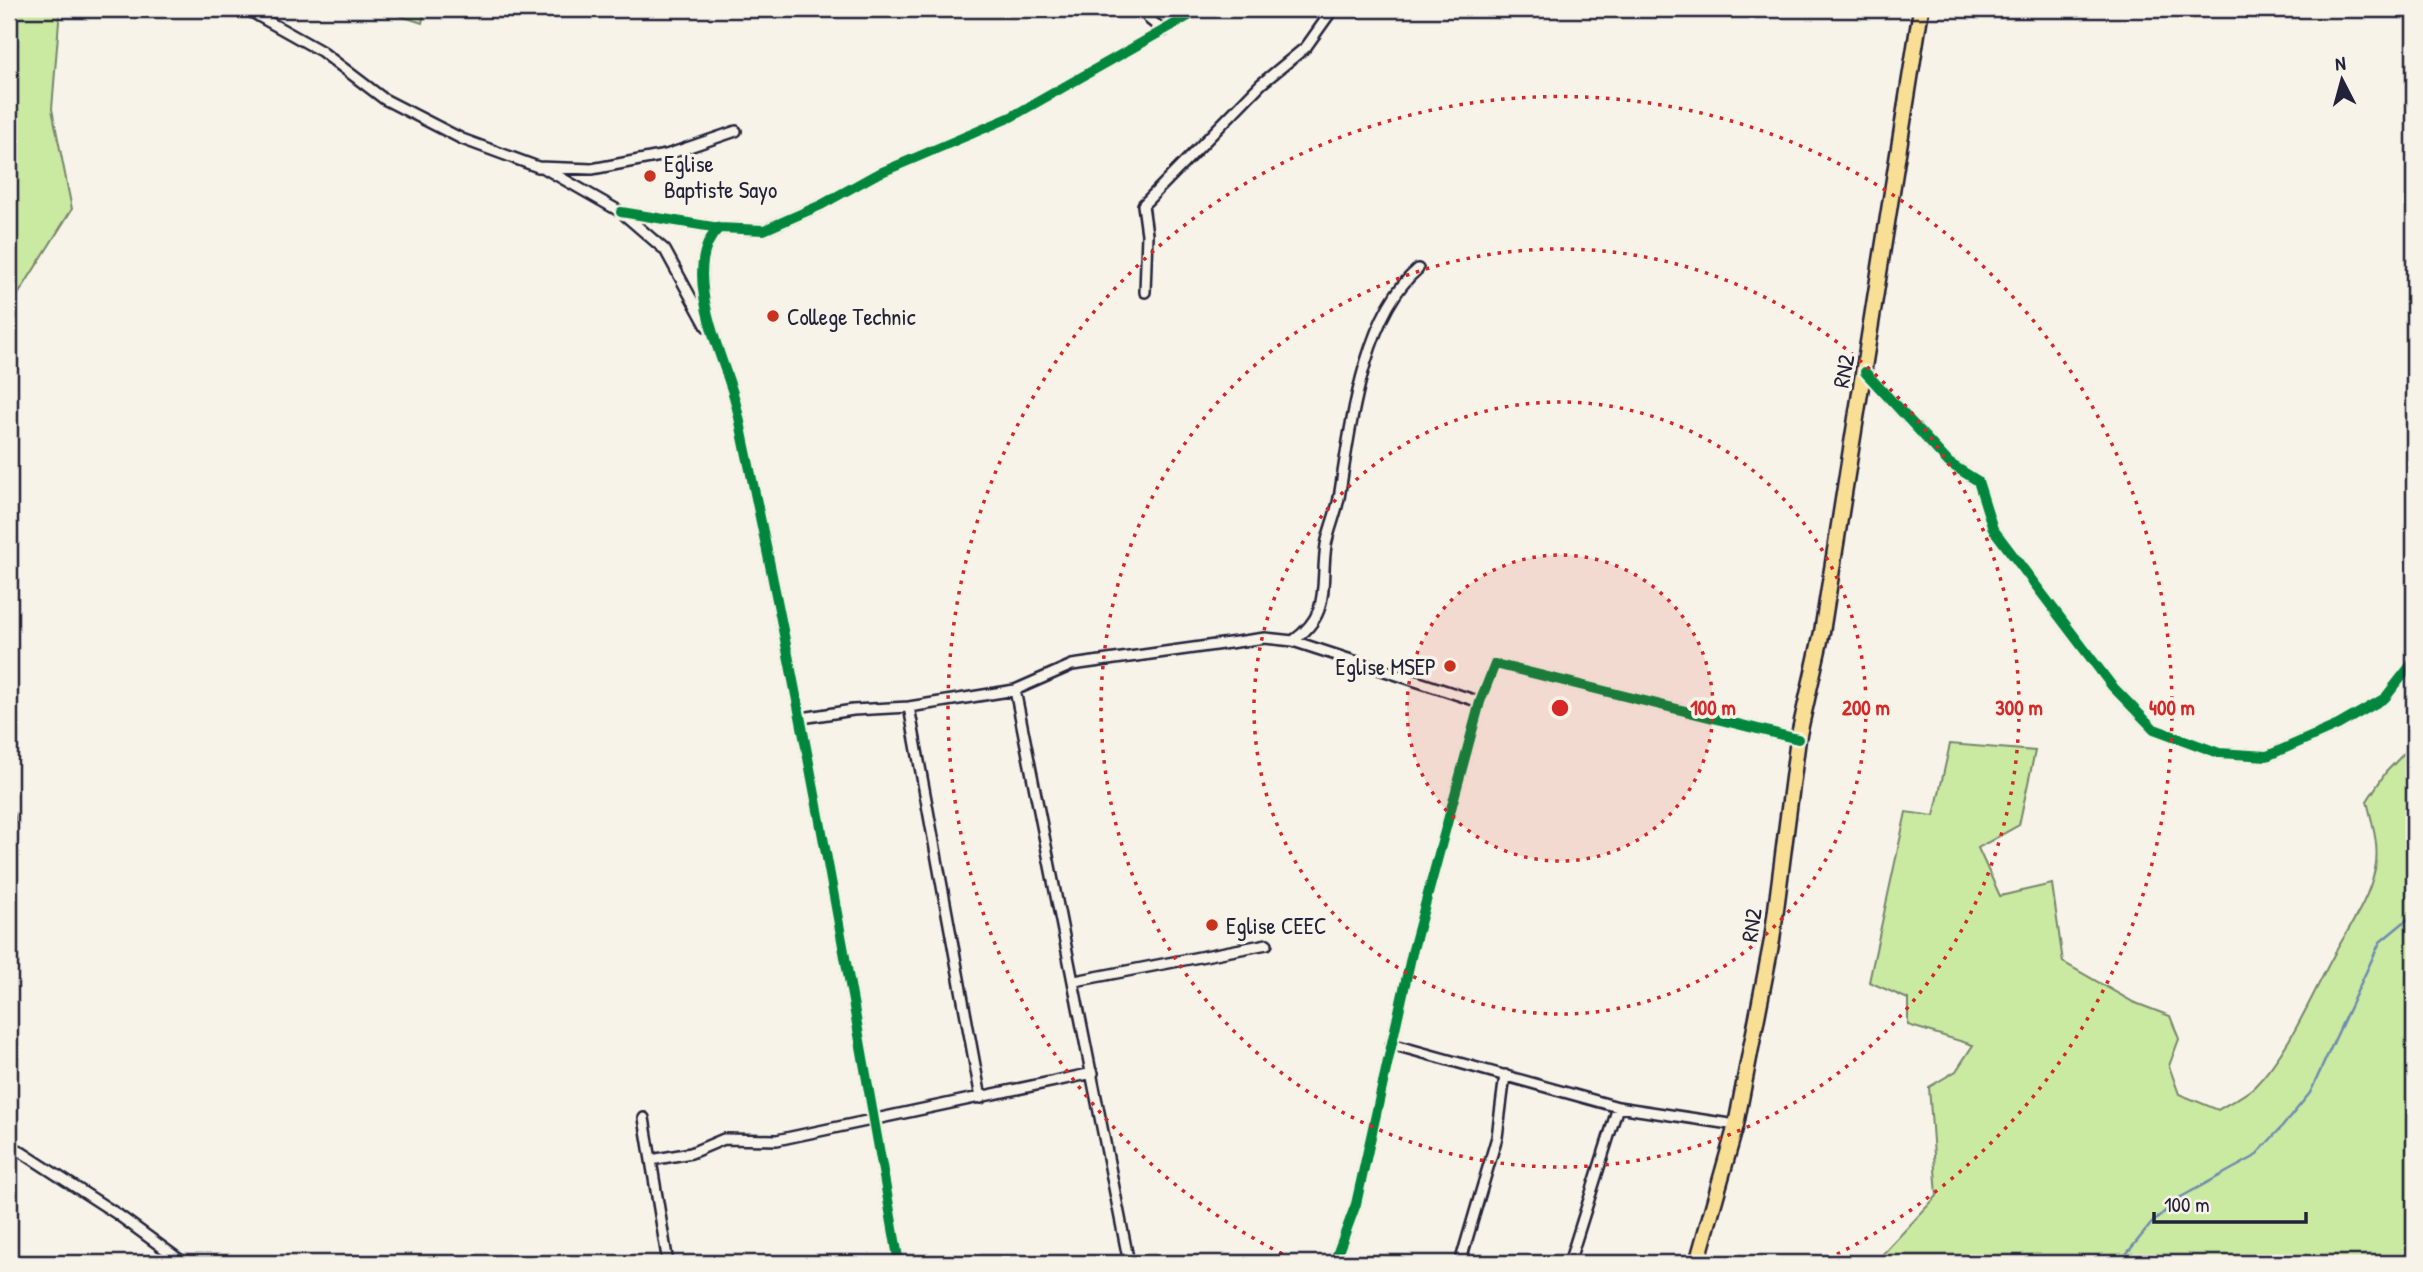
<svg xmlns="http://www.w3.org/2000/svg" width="2423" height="1272" viewBox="0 0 2423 1272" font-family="'Patrick Hand',sans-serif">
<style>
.green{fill:#cae9a1;stroke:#76866e;stroke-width:2}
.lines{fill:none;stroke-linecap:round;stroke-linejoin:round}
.stream{stroke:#6e8cb0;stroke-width:2.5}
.minor-casing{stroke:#22223b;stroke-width:14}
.primary-casing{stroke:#22223b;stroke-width:19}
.minor{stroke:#f7f3e8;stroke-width:9}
.primary{stroke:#f9df96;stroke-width:14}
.cycleway-casing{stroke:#f7f3e8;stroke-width:15}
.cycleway{stroke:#00873e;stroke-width:10}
.ring{fill:none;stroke:#d62828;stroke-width:3.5;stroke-dasharray:3.5 7}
.poi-dot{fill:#c8321e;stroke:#f7f3e8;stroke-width:2.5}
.labels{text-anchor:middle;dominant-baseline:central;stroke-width:7;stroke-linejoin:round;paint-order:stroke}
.poi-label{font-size:23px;fill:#22223b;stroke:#f7f3e8;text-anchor:start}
.street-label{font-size:23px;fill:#22223b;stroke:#f7f3e8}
.centre{fill:#d62828;stroke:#f7f3e8;stroke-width:3.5}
.ring-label{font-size:21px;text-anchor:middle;font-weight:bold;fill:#d62828;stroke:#f7f3e8;stroke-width:7;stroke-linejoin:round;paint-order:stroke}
</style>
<rect width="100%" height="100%" fill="#f7f3e8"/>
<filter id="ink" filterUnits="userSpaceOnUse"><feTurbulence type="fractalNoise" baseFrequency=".0143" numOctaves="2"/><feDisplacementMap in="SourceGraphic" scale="14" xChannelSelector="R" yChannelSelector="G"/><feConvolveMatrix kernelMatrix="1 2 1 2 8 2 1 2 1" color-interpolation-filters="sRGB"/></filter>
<g filter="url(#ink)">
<path class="green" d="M9,9h51l-8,100 20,100 -63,100z
M380,9h45l-3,14z
M2414,743v520h-556l24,-8 55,-59 -8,-109 27,-16 17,-26 -65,-20v-26l-39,-17 37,-170 28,4 16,-72 85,7 -16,74 -41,23 22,48 52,-12 11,78 70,40 37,14 9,23 -10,27 10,28 39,16c11,-7 26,-14 36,-23 37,-38 57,-91 82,-136 15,-27 32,-50 39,-82 5,-21 -3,-47 -8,-68l19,-29z"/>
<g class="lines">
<path class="stream" d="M2119,1263l32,-39 30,-27 73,-40 28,-30 28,-34 70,-151 34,-28"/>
<g class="minor-casing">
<path id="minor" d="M246,9l75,42 63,48 78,40 76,28 54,2 74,-14 70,-24
M1145,9l4,10 15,12
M544,168l77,44 44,38 42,77
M621,212l98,16 45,2 57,-25 54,-30 136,-58 190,-108
M719,228c-38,35 -2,116 11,156 8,22 11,45 16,67 58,270 106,541 153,812
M1145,292l2,-58 -4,-29 118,-121 45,-37 27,-38
M1865,372l84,91 29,18 15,48 119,157 42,43 65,24 48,3 71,-31 47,-27 29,-37
M1293,641c39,-28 27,-54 33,-96 3,-16 10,-31 13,-47 11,-68 24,-183 79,-229
M1015,690l114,573
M909,707l72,391
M802,718l51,-8 56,-3 106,-17 57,-25 193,-27 28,3 187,61
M9,817v17
M1075,981l192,-37
M1391,1044l227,63 118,18
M644,1118l24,145
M9,1144l108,70 67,49
M651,1160l40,-7 33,-14 53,1 316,-67
M1334,1263l22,-59 56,-251 68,-251 15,-38 303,75
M1460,1263l37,-126 8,-62
M1569,1263l49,-156"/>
</g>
<g class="primary-casing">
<path id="primary" d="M1697,1263l39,-138 36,-185 26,-201 24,-107 99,-623"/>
</g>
<use href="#minor" class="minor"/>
<use href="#primary" class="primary"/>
<g class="cycleway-casing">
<path id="cycleway" d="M621,212l98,16 45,2 57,-25 54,-30 136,-58 190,-108
M719,228c-38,35 -2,116 11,156 8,22 11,45 16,67 58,270 106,541 153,812
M1865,372l84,91 29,18 15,48 119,157 42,43 65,24 48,3 71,-31 47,-27 29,-37
M1334,1263l22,-59 56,-251 68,-251 15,-38 303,75"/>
</g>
<use href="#cycleway" class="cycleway"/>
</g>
</g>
<circle cx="1560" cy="708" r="153" fill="#d62828" fill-opacity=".12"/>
<g class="ring">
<circle cx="1560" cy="708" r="153"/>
<circle cx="1560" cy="708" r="306"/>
<circle cx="1560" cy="708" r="459"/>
<path d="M1301 1263A612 612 0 1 1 1819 1263"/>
</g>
<g class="poi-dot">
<circle cx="650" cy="176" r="7"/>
<circle cx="773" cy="316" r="7"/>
<circle cx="1450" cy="666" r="7"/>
<circle cx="1212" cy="925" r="7"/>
</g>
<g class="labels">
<g class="poi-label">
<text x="664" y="163">Eglise<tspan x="664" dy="26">Baptiste Sayo</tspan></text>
<text x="787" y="316">College Technic</text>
<text x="1436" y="666" text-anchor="end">Eglise MSEP</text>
<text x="1226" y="925">Eglise CEEC</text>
</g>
<g class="street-label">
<text transform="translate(1843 371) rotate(-79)">RN2</text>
<text transform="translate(1751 925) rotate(-82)">RN2</text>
</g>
</g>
<circle cx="1560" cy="708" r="10" class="centre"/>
<g class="ring-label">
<text x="1713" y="715">100 m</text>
<text x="1866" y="715">200 m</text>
<text x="2019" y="715">300 m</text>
<text x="2172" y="715">400 m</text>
</g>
<rect width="2423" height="1272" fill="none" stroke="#f7f3e8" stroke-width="35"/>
<rect x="18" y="18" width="2388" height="1237" fill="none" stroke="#22223b" stroke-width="2.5" filter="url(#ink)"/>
<g transform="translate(2342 80) rotate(354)" stroke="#f7f3e8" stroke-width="5" paint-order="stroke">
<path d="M0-5L12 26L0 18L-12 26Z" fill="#22223b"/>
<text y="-10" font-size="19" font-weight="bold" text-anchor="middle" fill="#22223b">N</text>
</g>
<path d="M2154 1212v10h152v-10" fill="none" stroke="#22223b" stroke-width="3.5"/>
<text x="2164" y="1212" font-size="21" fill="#22223b" stroke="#f7f3e8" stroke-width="5" paint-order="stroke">100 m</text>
</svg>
